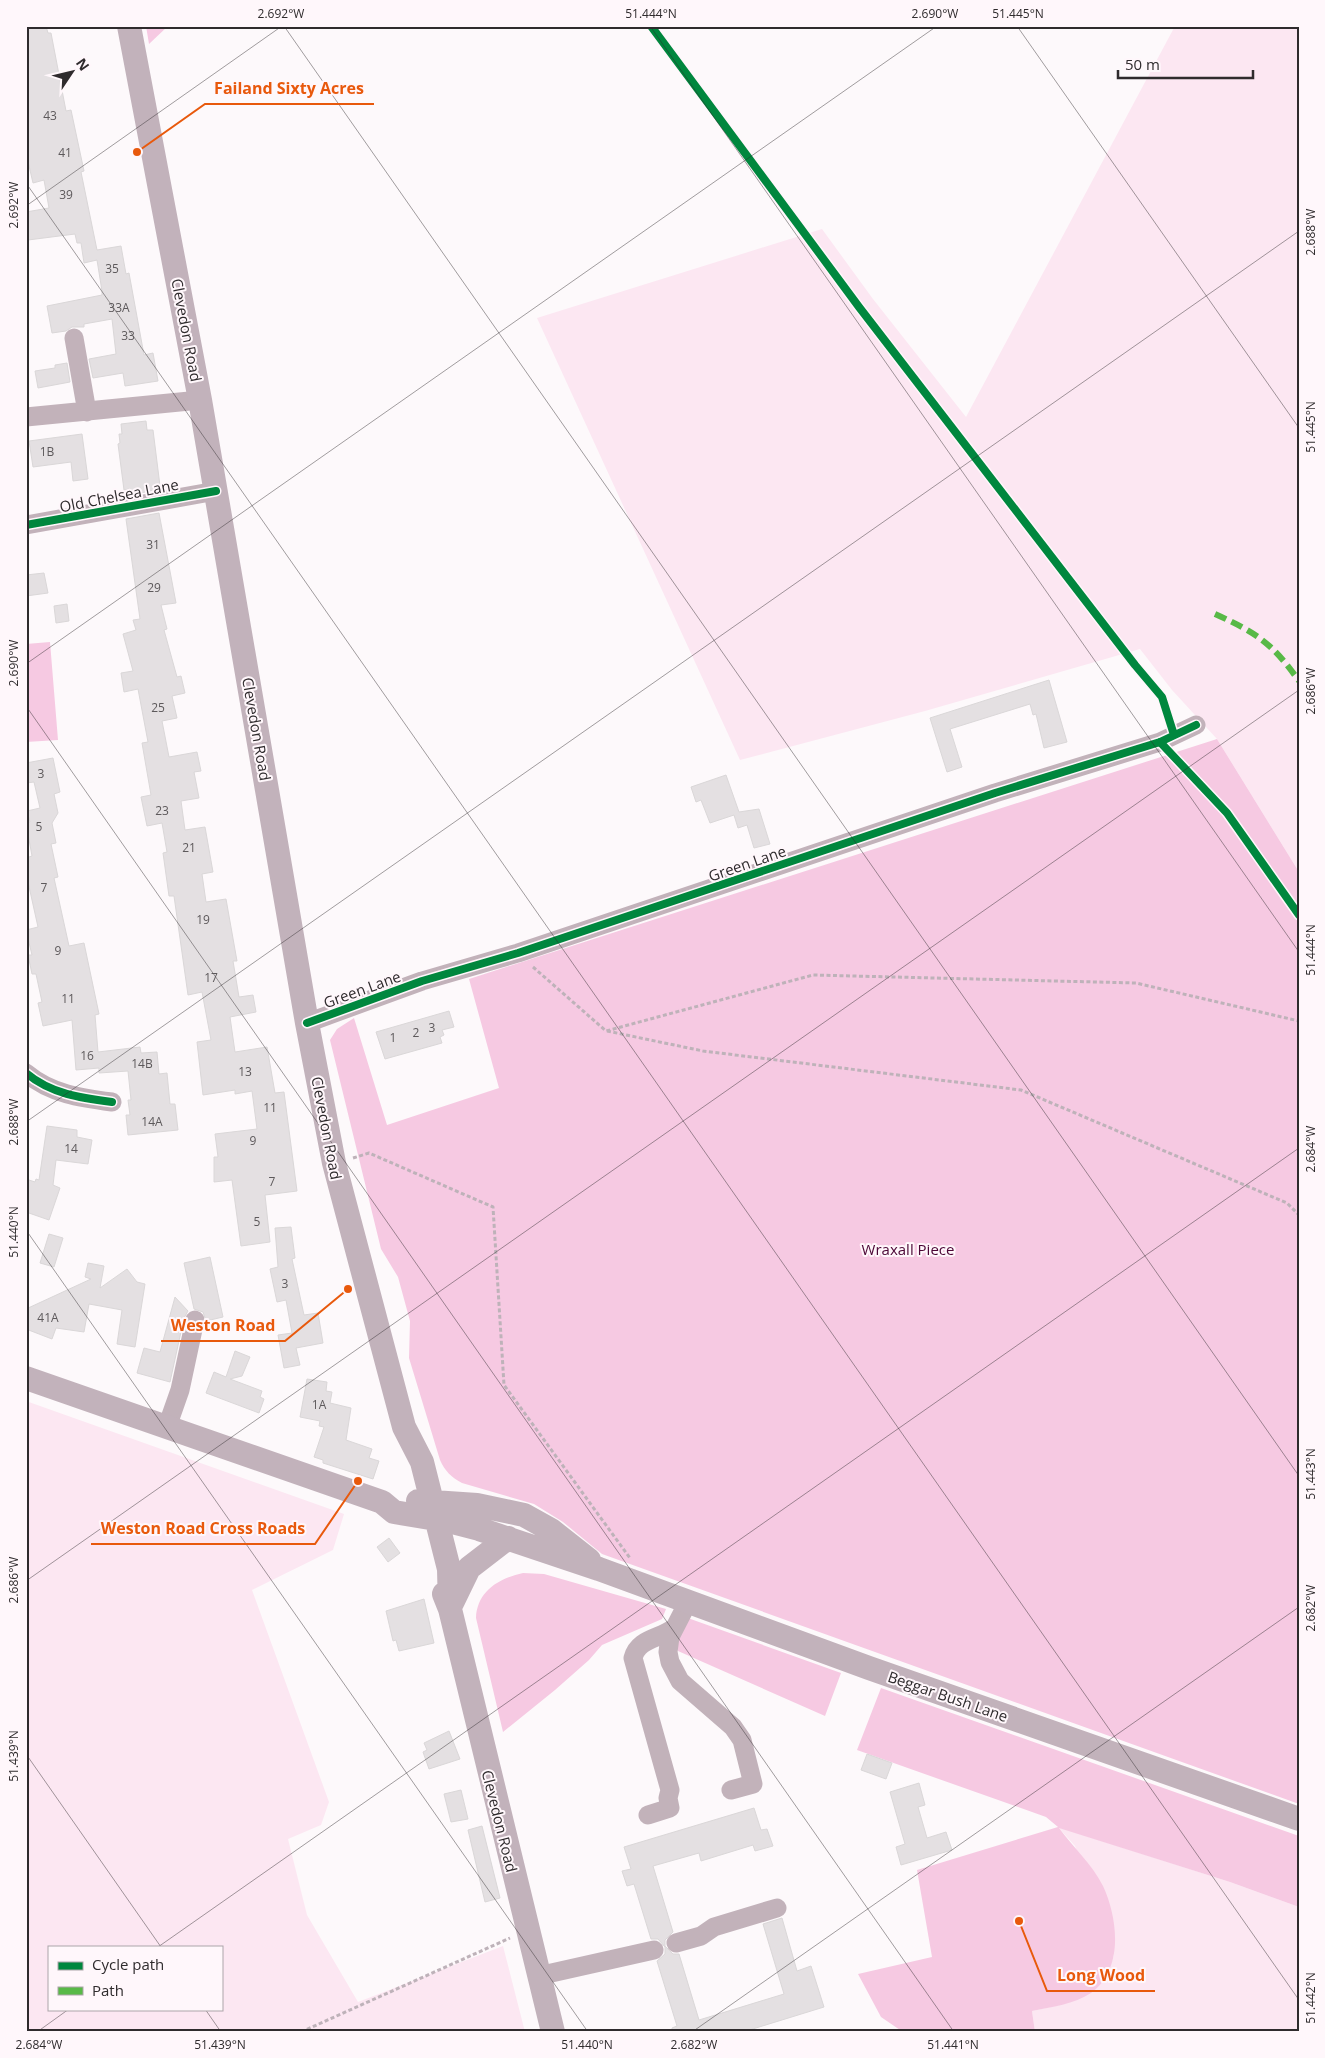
<svg xmlns="http://www.w3.org/2000/svg" width="1325" height="2058" viewBox="0 0 1325 2058" font-family="'Open Sans',sans-serif">
<style>
.green{fill:#fce7f2;fill-rule:evenodd}
.forest{fill:#f6c9e2}
.building{fill:#e4e0e2;stroke:#dad7d8}
.lines{fill:none;stroke-linecap:round;stroke-linejoin:round}
.path{stroke:#beb2b9;stroke-width:3;stroke-dasharray:4 2.5;stroke-linecap:butt}
.minor{stroke:#c2b2ba;stroke-width:19}
.major{stroke:#c2b2bb;stroke-width:24}
.quiet{stroke:#58b947;stroke-width:6;stroke-dasharray:12 6;stroke-linecap:butt}
.cycleway-casing{stroke:#fff7fb;stroke-width:11}
.cycleway{stroke:#00873e;stroke-width:8}
.ticks{fill:none;stroke:#2f2b2d;stroke-width:1;stroke-opacity:0.45}
.labels{text-anchor:middle;dominant-baseline:central;stroke-width:4;stroke-linejoin:round;paint-order:stroke}
.number-label{font-size:12px;fill:#5d595b}
.street-label{font-size:15px;fill:#2f2b2d;stroke:#fff7fb}
.park-label{font-size:15px;fill:#4c0636;stroke:#fff7fb}
.leader{fill:none;stroke:#e8590c;stroke-width:2}
.callout-dot{fill:#e8590c;stroke:#fff7fb;stroke-width:2}
.callout-label{font-size:16px;text-anchor:middle;font-weight:bold;fill:#e8590c;stroke:#fff7fb;stroke-width:4;stroke-linejoin:round;paint-order:stroke}
.neatline{fill:none;stroke:#2f2b2d;stroke-width:2}
.ticks-label{font-size:12px;text-anchor:middle;fill:#2f2b2d}
</style>
<rect width="100%" height="100%" fill="#fdf9fb"/>
<path class="green" d="M1175,26h124v846l-82,-133 -45,-49 -32,-41 -215,62 -185,49 -203,-442 285,-89 51,70 93,118z
M26,1401l318,113 -11,36 -81,40 77,212 -8,23 -33,14 19,76 51,87 145,-56 22,86h-499zM49,1947h172v62h-172z
M1058,1827l172,55 69,25v125h-264l-3,-21c39,-8 70,-13 82,-56l-39,-109z"/>
<path class="forest" d="M146,26h22l-19,18z
M50,642l8,98 -32,2v-98z
M1217,739l82,133v932l-697,-250 -39,-32 -29,-18 -72,-21c-11,-6 -17,-12 -22,-23l-31,-102 1,-37 -12,-44 -17,-28 -51,-209 7,-11 17,-11 33,107 112,-37 -30,-109z
M523,1573l21,1 122,35 -4,10 -60,26 -13,15 -34,30 -52,42 -27,-114c1,-27 23,-40 47,-45z
M685,1617l156,56 -16,43 -147,-65 -3,-12z
M881,1688l418,148v71l-69,-25 -171,-54c14,19 33,36 44,58 15,32 21,84 -12,107 -17,11 -39,14 -59,18l3,21h-132l-22,-15 -23,-43 74,-17 -15,-87 141,-43 -12,-10 -189,-67z"/>
<path class="building" d="M26,26h20l2,7h3l15,78 5,-1 13,61 -3,1 16,78 24,-4 5,28 3,-1 15,82 9,-2 5,28 -33,5 -2,-13 -30,5 -4,-19 27,-5 -4,-35 -28,5v3h-12l-6,4 -14,2 -5,-27 55,-11v-4l-5,-31 -13,3 -3,-20h-4l-2,-9 -47,6 -2,-28 23,-4 -5,-28 -11,3 -7,-30z
M67,363l3,19 -32,6 -3,-17 20,-3v-3z
M146,421l1,9h6l7,56 -6,1 1,3 -25,5 -1,-6 -5,1 -6,-46 2,-1 -1,-9h3l-1,-10z
M82,434l6,45 -15,2 -2,-19 -38,5 -4,-26z
M159,513l17,90 -15,2 6,24 -3,1 13,47 4,-1 4,17 -13,3 5,22 -15,3 7,36 28,-5 4,19 -7,1 5,26 -18,3 4,29 20,-3 8,45 -11,2 4,28 20,-3 11,62h-4l6,36 14,-2 3,17 -26,5 5,35 32,-5 8,46 9,-1 13,99 -32,4 5,47 -29,4 -9,-66 -18,2v-25h4l-3,-23 42,-5 -5,-38 -17,3v-4l-32,5 -6,-53 14,-2 -9,-48 -14,3 -14,-99h-5l-6,-43 4,-1 -5,-29 -15,3 -6,-29 10,-2 -9,-52 6,-1 -10,-53 -14,3 -3,-19 12,-2 -10,-37 13,-4 -3,-10 7,-1 -14,-100z
M44,573l4,20 -22,3v-21z
M67,604l2,17 -13,2 -2,-17z
M1049,680l18,62 -23,6 -8,-34 -3,1 -3,-11 -80,25 12,38 -15,5 -17,-54z
M53,758l7,34 -6,2 4,19 -6,10 4,20 -5,1 7,33 -4,1 15,68 15,-3 15,71 -4,1 3,37 42,-5 1,6 16,-1 2,22 8,-1 3,31h5l3,26 -50,5 -2,-20h4l-2,-15h3l-3,-29 -29,2v-5l-23,2 -4,-50 -29,6 -5,-23 4,-1 -6,-28h-4l-4,-19h4l-6,-25 12,-3 -12,-54v-15l6,-2 -6,-33 4,-1 -3,-11 13,-3 -6,-26 -8,1v-20z
M726,775l13,37 20,-3 11,35 -16,4 -7,-23 -9,3 -4,-13 -24,8 -9,-23 -5,2 -5,-15z
M449,1011l5,16 -12,3 2,5 -4,2 2,6 -57,16 -9,-27z
M47,1126l30,4v7l15,3 -4,24 -32,-4 -3,25 7,3 -11,32 -23,-8v-33l9,3 1,-3 3,1z
M291,1227l4,31 -3,1 12,56 14,-2 5,30 -27,5 4,17 -16,3 -6,-33 14,-2 -6,-33 -9,2 -7,-33 8,-2 -3,-39z
M49,1234l14,4 -9,29 -14,-4z
M210,1257l13,60 -17,4 -3,-9 -9,-3 -10,-46z
M88,1263l16,3 -4,22 27,-19 10,13 8,2 -10,63 -18,-3 5,-34 -33,-6 -5,28 -28,-4 -4,11 -26,-10v-20l65,-30 -6,-2z
M175,1297l13,14 -4,7 -14,64 -33,-9 7,-25 16,4z
M235,1351l15,6 -8,19 -12,3 32,12 -2,6 4,2 -5,14 -53,-20 8,-21 12,5z
M307,1379l20,3 -1,9 6,1 -2,11 21,5 -5,32 26,9 -3,9 10,3 -6,18 -50,-16v-3l-9,-3 10,-30 -5,-1 1,-5 -20,-4z
M389,1538l11,15 -12,9 -11,-15z
M424,1599l10,44 -35,8 -3,-11 -3,1 -7,-30z
M449,1731l11,28 -31,10 -6,-17 4,-2 -3,-7z
M867,1754l25,9 -6,16 -25,-9z
M919,1783l6,22 -7,2 9,31 19,-6 6,18 -51,15 -5,-18 9,-3 -15,-52z
M461,1790l7,29 -17,3 -7,-28z
M754,1808l7,22 6,-1 6,17 -18,5 -2,-6 -52,16 -2,-8 -46,13 20,66 -8,8v6l8,8h6l20,66 85,-26 -21,-70 19,-6 15,53 14,-5 13,41 -81,25h-71v-4l5,-2 -20,-65 8,-7v-7l-7,-8h-7l-17,-55 -7,2 -5,-15 9,-2 -7,-22z
M482,1826l18,72 -15,4 -17,-72z"/>
<g class="lines">
<path class="path" d="M533,967l73,64 207,-56 323,8 163,38
M607,1031l96,20 318,39 266,113 12,12
M353,1158l16,-5 124,54 11,178 126,173
M301,2032l209,-94"/>
<path class="minor" d="M74,338l13,74
M26,417l174,-17
M26,525l190,-34
M307,1023l115,-42 96,-28 477,-160 165,-51 36,-17
M26,1073c25,21 55,25 86,29
M167,1427l13,-37 15,-70
M688,1602l-18,35 -2,15 2,10 10,19 53,46 9,13 11,44 -22,6
M648,1815l22,-7 -2,-10 2,-8 -37,-132c5,-20 27,-19 41,-30
M676,1943l25,-7 13,-9 63,-19
M538,1976l116,-26"/>
<path class="major" d="M129,26l71,374 107,623 27,140 70,264 18,35 27,107 1,40
M26,1378l356,124 12,10 54,9 31,8 120,40 270,99 430,151
M418,1501l59,4 47,10 27,15 38,30
M444,1594l6,15 103,423
M452,1603l17,-35 39,-30"/>
<path class="quiet" d="M1215,614c42,19 57,29 84,67"/>
<g class="cycleway-casing">
<path id="cycleway" d="M651,26l208,281 276,358 27,32 12,38
M26,525l190,-34
M1160,742l67,71 72,102
M307,1023l115,-42 96,-28 477,-160 165,-51 36,-17
M26,1073c25,21 55,25 86,29"/>
</g>
<use href="#cycleway" class="cycleway"/>
</g>
<path class="ticks" d="M284,26l1015,1450M650,26l649,926M1017,26l282,402M26,183l1273,1817M26,206l256,-180M26,664l911,-638M26,706l928,1326M26,1122l1273,-891M26,1230l562,802M26,1581l1273,-891M26,1754l135,193M158,1947l1141,-799M205,2009l16,23M37,2032l32,-23M692,2032l607,-425"/>
<g class="labels">
<g class="number-label">
<text x="50" y="115">43</text>
<text x="65" y="152">41</text>
<text x="66" y="194">39</text>
<text x="112" y="268">35</text>
<text x="119" y="307">33A</text>
<text x="128" y="335">33</text>
<text x="47" y="451">1B</text>
<text x="153" y="544">31</text>
<text x="154" y="587">29</text>
<text x="158" y="707">25</text>
<text x="41" y="773">3</text>
<text x="162" y="810">23</text>
<text x="39" y="826">5</text>
<text x="189" y="847">21</text>
<text x="44" y="887">7</text>
<text x="203" y="919">19</text>
<text x="58" y="950">9</text>
<text x="211" y="977">17</text>
<text x="68" y="998">11</text>
<text x="432" y="1027">3</text>
<text x="416" y="1032">2</text>
<text x="393" y="1037">1</text>
<text x="87" y="1055">16</text>
<text x="142" y="1063">14B</text>
<text x="245" y="1071">13</text>
<text x="270" y="1107">11</text>
<text x="152" y="1121">14A</text>
<text x="253" y="1140">9</text>
<text x="71" y="1148">14</text>
<text x="272" y="1181">7</text>
<text x="257" y="1221">5</text>
<text x="285" y="1283">3</text>
<text x="48" y="1317">41A</text>
<text x="319" y="1404">1A</text>
</g>
<g class="street-label">
<text transform="translate(187 330) rotate(79)">Clevedon Road</text>
<text transform="translate(119 495) rotate(-11)">Old Chelsea Lane</text>
<text transform="translate(257 729) rotate(80)">Clevedon Road</text>
<text transform="translate(747 863) rotate(-19)">Green Lane</text>
<text transform="translate(362 989) rotate(-20)">Green Lane</text>
<text transform="translate(327 1128) rotate(79)">Clevedon Road</text>
<text transform="translate(948 1696) rotate(19)">Beggar Bush Lane</text>
<text transform="translate(500 1821) rotate(76)">Clevedon Road</text>
</g>
<g class="park-label">
<text x="908" y="1249">Wraxall Piece</text>
</g>
</g>
<path class="leader" d="M137 152L205 104H374M348 1289L285 1341H161M358 1481L315 1544H91M1019 1921L1047 1991H1155"/>
<g class="callout-dot">
<circle cx="137" cy="152" r="5"/>
<circle cx="348" cy="1289" r="5"/>
<circle cx="358" cy="1481" r="5"/>
<circle cx="1019" cy="1921" r="5"/>
</g>
<g class="callout-label">
<text x="289" y="94">Failand Sixty Acres</text>
<text x="223" y="1331">Weston Road</text>
<text x="203" y="1534">Weston Road Cross Roads</text>
<text x="1101" y="1981">Long Wood</text>
</g>
<rect width="1325" height="2058" fill="none" stroke="#fff7fb" stroke-width="55"/>
<rect x="48" y="1946" width="175" height="65" fill="#fff7fb" stroke="#aca5a9"/>
<rect x="58" y="1962" width="25" height="8" fill="#00873e" stroke="#aca5a9"/>
<text x="92" y="1970" font-size="15" fill="#2f2b2d">Cycle path</text>
<rect x="58" y="1987" width="25" height="8" fill="#58b947" stroke="#aca5a9"/>
<text x="92" y="1996" font-size="15" fill="#2f2b2d">Path</text>
<g transform="translate(72 72) rotate(55)" stroke="#fff7fb" stroke-width="4" paint-order="stroke">
<path d="M0-4L9 19L0 12L-9 19Z" fill="#2f2b2d"/>
<text y="-8" font-size="14" font-weight="bold" text-anchor="middle" fill="#2f2b2d">N</text>
</g>
<path d="M1118 70v8h135v-8" fill="none" stroke="#2f2b2d" stroke-width="2.5"/>
<text x="1125" y="70" font-size="15" fill="#2f2b2d" stroke="#fff7fb" stroke-width="4" paint-order="stroke">50 m</text>
<rect x="28" y="28" width="1270" height="2002" class="neatline"/>
<g class="ticks-label">
<text x="281" y="18">2.692°W</text>
<text x="651" y="18">51.444°N</text>
<text x="935" y="18">2.690°W</text>
<text x="1018" y="18">51.445°N</text>
<text transform="translate(14 205) rotate(-90)" y="4">2.692°W</text>
<text transform="translate(1311 232) rotate(-90)" y="4">2.688°W</text>
<text transform="translate(1311 427) rotate(-90)" y="4">51.445°N</text>
<text transform="translate(14 663) rotate(-90)" y="4">2.690°W</text>
<text transform="translate(1311 691) rotate(-90)" y="4">2.686°W</text>
<text transform="translate(1311 950) rotate(-90)" y="4">51.444°N</text>
<text transform="translate(14 1122) rotate(-90)" y="4">2.688°W</text>
<text transform="translate(1311 1149) rotate(-90)" y="4">2.684°W</text>
<text transform="translate(14 1232) rotate(-90)" y="4">51.440°N</text>
<text transform="translate(1311 1474) rotate(-90)" y="4">51.443°N</text>
<text transform="translate(14 1580) rotate(-90)" y="4">2.686°W</text>
<text transform="translate(1311 1608) rotate(-90)" y="4">2.682°W</text>
<text transform="translate(14 1756) rotate(-90)" y="4">51.439°N</text>
<text transform="translate(1311 1998) rotate(-90)" y="4">51.442°N</text>
<text x="39" y="2049">2.684°W</text>
<text x="220" y="2049">51.439°N</text>
<text x="587" y="2049">51.440°N</text>
<text x="694" y="2049">2.682°W</text>
<text x="953" y="2049">51.441°N</text>
</g>
</svg>
